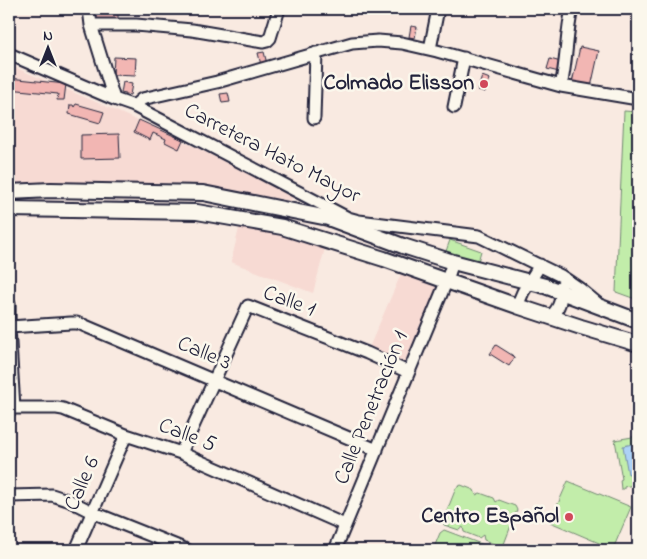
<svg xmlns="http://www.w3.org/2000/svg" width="647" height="559" viewBox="0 0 647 559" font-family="'Indie Flower',sans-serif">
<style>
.built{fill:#f7dad3}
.green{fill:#c2edaa;stroke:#728872}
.water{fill:#add2f6;stroke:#758cab}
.building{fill:#f2b6b3;stroke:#22223b}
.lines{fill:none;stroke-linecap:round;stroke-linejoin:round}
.minor-casing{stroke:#22223b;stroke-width:15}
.major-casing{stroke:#22223b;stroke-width:18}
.minor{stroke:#fbf7ec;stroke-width:11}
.major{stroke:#fbf7ec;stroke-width:14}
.poi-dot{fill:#d1495b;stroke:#fbf7ec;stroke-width:2}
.labels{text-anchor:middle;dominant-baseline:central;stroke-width:5;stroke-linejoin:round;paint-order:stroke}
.poi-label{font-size:22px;font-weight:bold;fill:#22223b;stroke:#fbf7ec;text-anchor:end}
.street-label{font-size:22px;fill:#22223b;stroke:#fbf7ec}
</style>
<rect width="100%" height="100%" fill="#f9eae1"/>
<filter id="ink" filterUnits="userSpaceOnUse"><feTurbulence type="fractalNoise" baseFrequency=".02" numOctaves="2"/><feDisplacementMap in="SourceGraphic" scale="10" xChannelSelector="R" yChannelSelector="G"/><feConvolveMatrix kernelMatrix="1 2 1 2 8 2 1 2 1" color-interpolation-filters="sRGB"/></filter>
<g filter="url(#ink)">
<path class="built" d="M9,65l94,40 92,42 97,49 -1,5 -103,-17 -37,-1 -142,4z
M241,220l86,21 -14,52 -82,-31z
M404,267l39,14 -36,85 -39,-16z"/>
<path class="green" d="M624,111l14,1v188l-22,-8z
M450,240l31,11 -4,14 -32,-11z
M638,436v48l-14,3v2h-3l-1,-9 2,-1 -7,-39z
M568,481l63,26 -18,42 -63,-27z
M461,485l13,5 2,5 4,-2 14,5 2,4 3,-2 16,6 2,4 -13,34 -5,2 -15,-6 -1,-5 -4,3 -15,-6 -1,-5 -4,3 -15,-5 -1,-4 13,-33z
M444,530l53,20h-64l7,-17z"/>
<path class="water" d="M638,443v29l-10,2 -5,-28z"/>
<path class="building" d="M96,9h22v11l-21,1z
M372,9h17l-2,5z
M411,26l6,1 -2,11 -6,-1z
M580,47l19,4 -8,36 -19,-4z
M264,52l3,12 -6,1 -3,-12z
M114,57l22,1 -1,18 -22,-1z
M550,59l11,3 -2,10 -12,-3z
M482,76l8,3 -5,13 -7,-2z
M9,78l57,6 -2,16h-7l1,-6 -49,-5z
M123,82l9,2 -2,11 -9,-2z
M228,93l2,9 -8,1 -2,-9z
M76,104l28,8 -4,11 -31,-9 1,-9h3l1,2z
M139,120l44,20 -4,9 -14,-7 1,-3 -13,-6 -3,7 -16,-8z
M119,134l1,24 -39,1v-24z
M496,345l19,12 -6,9 -19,-12z"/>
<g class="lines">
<g class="minor-casing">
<path id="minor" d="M89,9l2,16 23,74
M91,25h45l56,5 71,12 4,-1 3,-3 9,-29
M430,49l8,-40
M9,54l105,45 20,7 214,112 11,3 120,15 82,40 19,13 17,14
M561,86c6,-25 5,-52 11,-77
M134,106l8,-7 75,-17 135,-39 26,-2 24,2 35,8 124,35 77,13
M454,107l10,-49
M314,118l2,-65
M9,304v23l5,81
M517,306l6,-14 17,-27
M550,317c10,-9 12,-18 11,-31
M9,327l62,-4h6l6,2 294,125
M9,408h48l6,1 63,26 55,18 164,72
M181,453l67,-147 119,47 41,19
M9,496l43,-1 18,6 22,11 95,38
M76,550l50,-115
M335,550l112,-270 6,-18"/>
</g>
<g class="major-casing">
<path id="major" d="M9,192l42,-2 152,3 125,25 75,28 50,16 92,24 93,35
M9,209l188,3 85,15 102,32 133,47 64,21 57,17"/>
</g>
<use href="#minor" class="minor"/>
<use href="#major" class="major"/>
</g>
</g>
<g class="poi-dot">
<circle cx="484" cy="84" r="5"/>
<circle cx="569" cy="517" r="5"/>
</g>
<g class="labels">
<g class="poi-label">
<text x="474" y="84">Colmado Elisson</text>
<text x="559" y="517">Centro Español</text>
</g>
<g class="street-label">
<text transform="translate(272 154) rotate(27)">Carretera Hato Mayor</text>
<text transform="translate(289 302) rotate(20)">Calle 1</text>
<text transform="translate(204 354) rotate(23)">Calle 3</text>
<text transform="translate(372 408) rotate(-68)">Calle Penetración 1</text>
<text transform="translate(187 436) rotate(21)">Calle 5</text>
<text transform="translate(83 484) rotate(-66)">Calle 6</text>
</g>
</g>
<rect width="647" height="559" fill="none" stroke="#fbf7ec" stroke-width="30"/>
<rect x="15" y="15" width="617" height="529" fill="none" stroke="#22223b" stroke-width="2" filter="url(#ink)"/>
<g transform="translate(48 48)" stroke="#fbf7ec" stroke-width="4" paint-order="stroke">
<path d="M0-4L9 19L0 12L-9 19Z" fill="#22223b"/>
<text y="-8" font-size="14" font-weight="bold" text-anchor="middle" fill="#22223b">N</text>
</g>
</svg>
